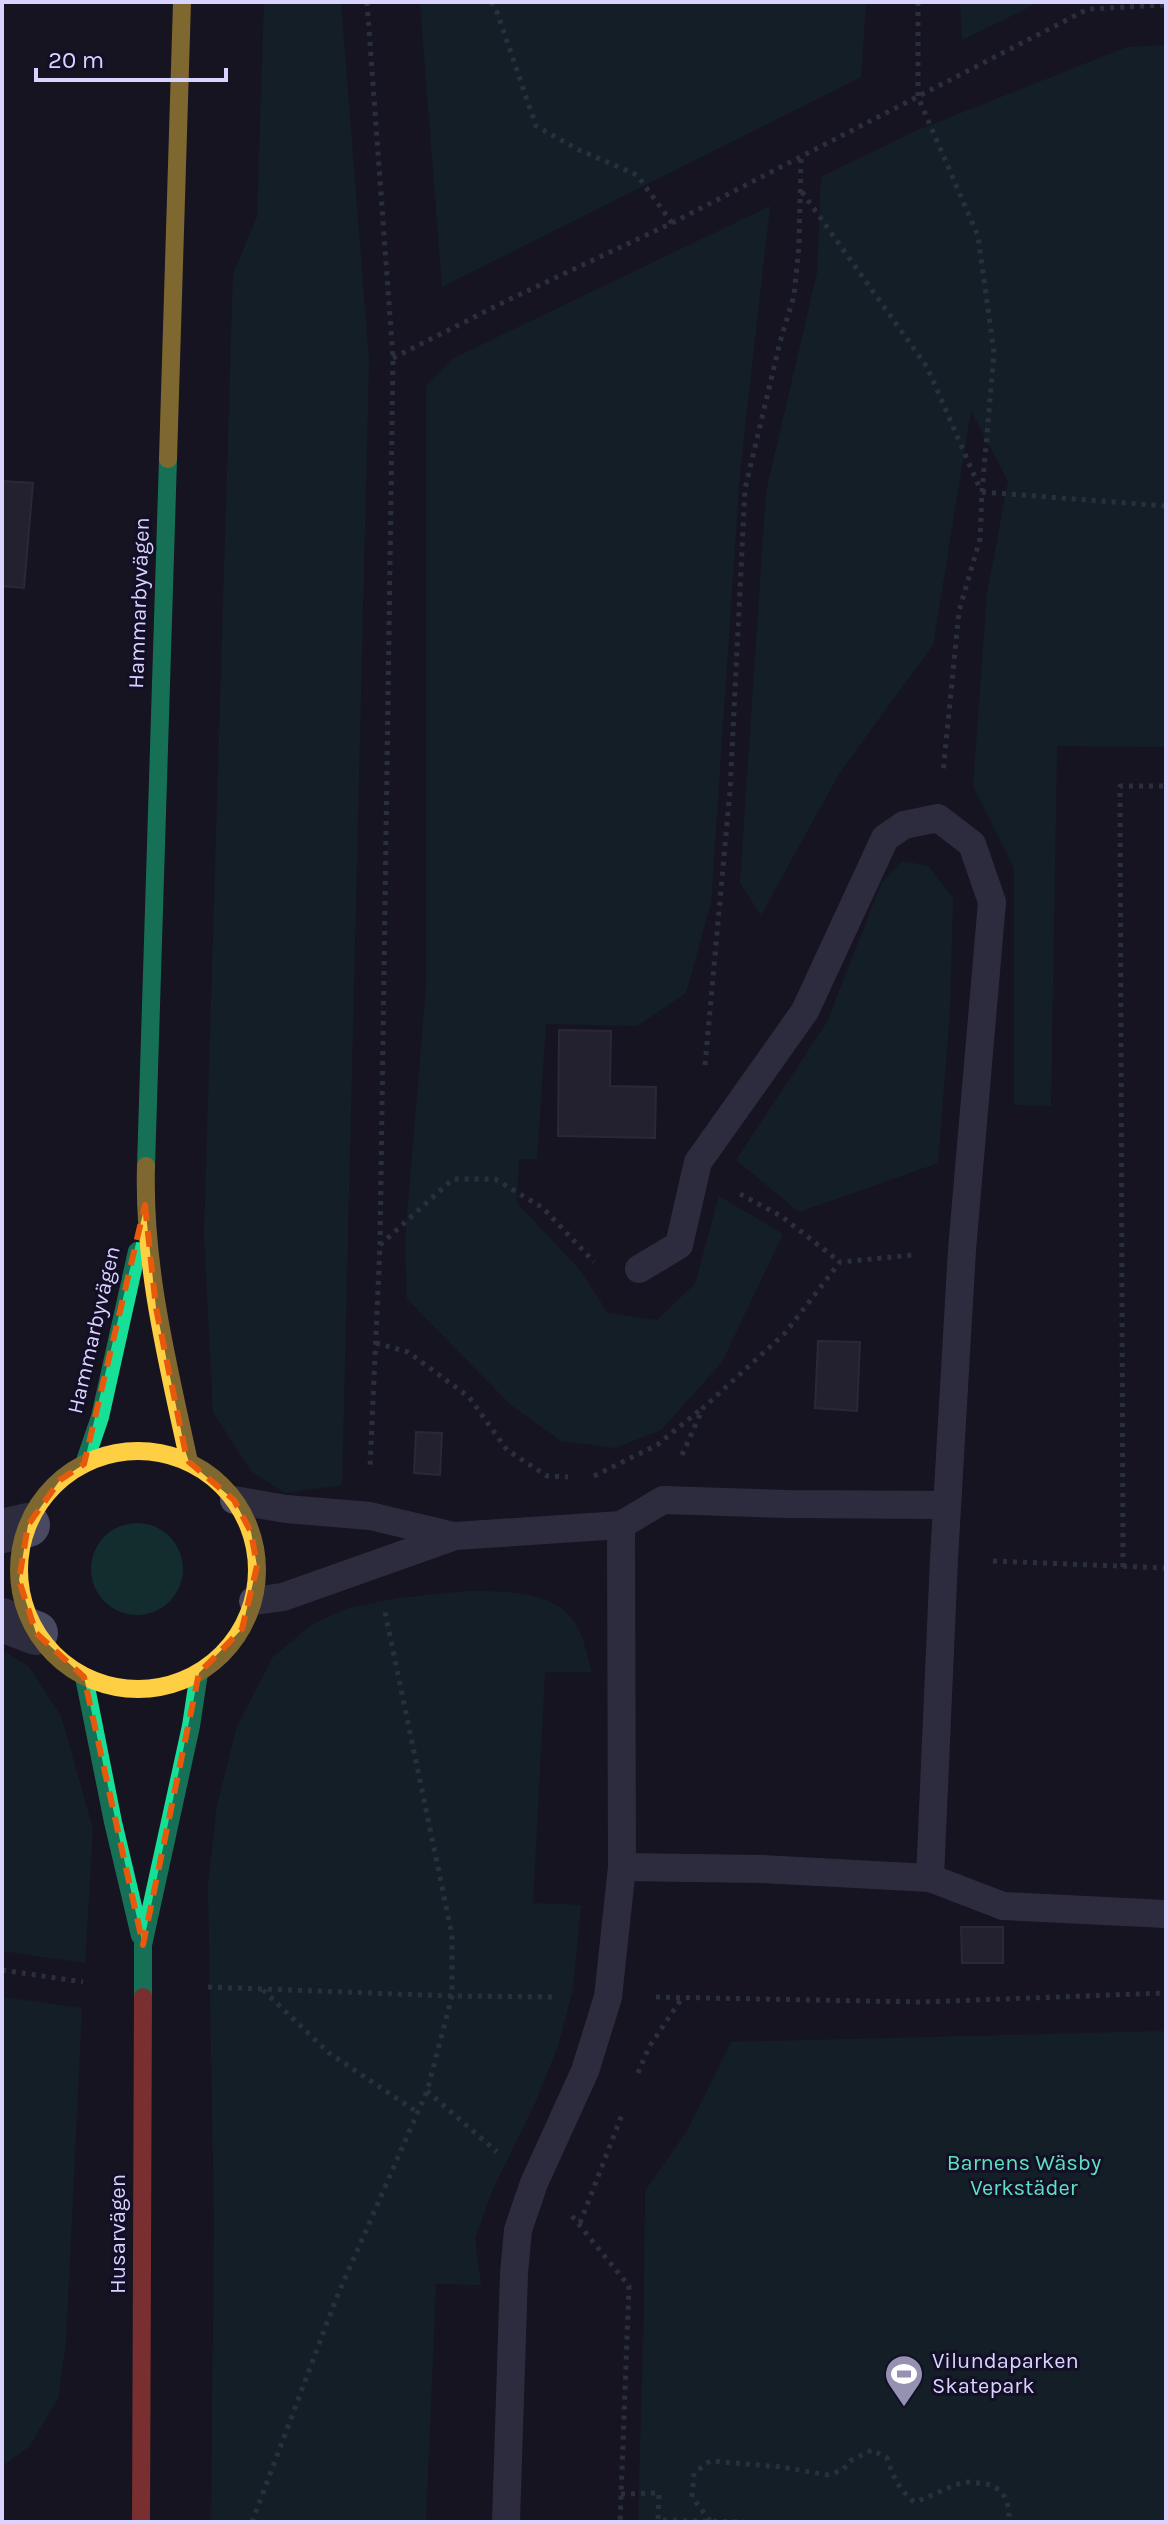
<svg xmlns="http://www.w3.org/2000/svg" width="1168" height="2524" viewBox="0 0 1168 2524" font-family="Karla,sans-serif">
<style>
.green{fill:#132c2d}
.building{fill:#343243;stroke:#433f54;stroke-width:2}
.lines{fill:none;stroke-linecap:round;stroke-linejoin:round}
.path{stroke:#44505f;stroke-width:5;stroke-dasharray:4 6;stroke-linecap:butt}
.lane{stroke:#4a4962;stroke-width:28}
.street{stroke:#4a4962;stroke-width:44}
.fast{stroke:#16e098;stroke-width:18}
.slow{stroke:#ffcf43;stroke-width:18}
.jam{stroke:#f24e42;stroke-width:18}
.marked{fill:none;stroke:#e8590c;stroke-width:6;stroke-dasharray:16 10;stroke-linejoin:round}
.labels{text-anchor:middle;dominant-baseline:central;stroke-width:6;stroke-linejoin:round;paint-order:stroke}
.street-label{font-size:22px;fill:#d9d4ff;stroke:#130f26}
.park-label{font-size:22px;fill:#5fe0c0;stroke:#130f26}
.poi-label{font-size:22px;fill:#d9d4ff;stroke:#130f26;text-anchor:start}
</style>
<rect width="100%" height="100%" fill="#161421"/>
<path class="green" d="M264,2h77l28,358 -27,1125 -57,8 -34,-22 -38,-59 -9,-178 29,-960 24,-57z
M420,2h446l-5,75 -419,210z
M960,2h80l-78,38z
M1166,45v702l-109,-1 -6,360 -37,-1v-237l-41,-82 14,-192 21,-113 -37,-70 -38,234 -93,127 -79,143 -21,-32 26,-391 51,-219 4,-96 92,-45 214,-85z
M770,206l-30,267 -29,430 -25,90 -49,33 -91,-2 -9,135h-18l-2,44 62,66 29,44 49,7 38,-36 24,-88 64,38 -61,128 -61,68 -46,18 -54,-7 -50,-36 -104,-106 -2,-58 21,-254v-601l28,-28z
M903,861l25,5 25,32 -3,112 -12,153 -139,49 -63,-52 91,-138 55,-140z
M91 1569a46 46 0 1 1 92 0a46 46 0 1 1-92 0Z
M466,1591c38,1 86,-3 110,33 8,13 11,33 16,48h-47l-12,231 48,2 -8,84 -15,57 -23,57 -42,86 -18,49 6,47 -45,-1 -10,238h-215l3,-302 -6,-335 9,-80 20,-79 36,-69 38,-32 37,-17 51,-10z
M2,1650l27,17 32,49 32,113 -8,134 -83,-12z
M2,1997l80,11 -16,334 -8,56 -29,49 -27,19z
M1166,2031v491h-528l6,-215 1,-116 42,-60 44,-89z"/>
<path class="building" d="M2,481l31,2 -9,105 -22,-2z
M559,1030l52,1 -1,55 46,1 -1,51 -97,-2z
M818,1341l42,1 -3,69 -42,-3z
M416,1432l26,1 -2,42 -26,-2z
M961,1927h42v36h-41z"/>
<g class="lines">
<path class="path" d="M367,2l26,356 -13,887 -10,223
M491,2l6,10 39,114 43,24 58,25 35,48
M918,2v95l60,139 16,117 -12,139 -2,47 -21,72 -16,162
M802,192l125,175 54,124
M393,358l113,-57 166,-78 416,-214 78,-4
M982,492l184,14
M705,1065l25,-274 15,-302 35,-147 14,-46 5,-51 2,-87
M740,1194l41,22 59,46
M380,1245l73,-66h42l48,29 51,54
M376,1343l32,9 61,45 38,53 40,26 21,1
M682,1455l21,-47 82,-75 55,-71 73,-7
M594,1476l63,-31 43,-35
M993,1561l173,7
M1123,1567l-3,-781h46
M2,1970l81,12
M208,1987l244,9 106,1
M263,1990l66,63 88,59
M656,1997l265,5 245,-9
M638,2073l11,-26 33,-49
M427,2091l70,61
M572,2216l57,70 -9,236
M580,2223l43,-111
M621,2494l38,-1 -1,27 87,2
M710,2521l-18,-24 2,-24 16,-12 72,6 45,8 16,-5 7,-9 22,-11 15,8c6,19 12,31 27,44 17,-5 31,-14 47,-19 6,-2 13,0 19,0 23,2 30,18 29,39
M252,2522l84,-223 91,-208 25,-95v-61l-67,-323"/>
<path class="lane" d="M234,1500l52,9 84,7 84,20
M621,1525l42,-25 124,4 160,1
M253,1601l30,-4 172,-61 166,-11 1,342 -14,130 -23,74 -51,112 -16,47 -4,43 -8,249
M622,1867l139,2 169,9 14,-319 18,-309 30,-348 -20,-58 -34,-26 -34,7 -19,13 -80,173 -107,151 -19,83 -40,24
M930,1878l73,28 163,8"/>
<path class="street" d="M2,1531l26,-6
M2,1620l34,13"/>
<path class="fast" d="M146,1166l22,-707
M84,1464l16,-47 37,-166
M84,1677l29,145 27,114
M143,1997v-52l48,-219 8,-53"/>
<path class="slow" d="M168,459l14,-457
M146,1166c-3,101 22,198 43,296
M19 1570a119 119 0 1 1 238 0a119 119 0 1 1-238 0Z"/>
<path class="jam" d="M141,2522l2,-525"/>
</g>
<path d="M0 0H1168V2524H0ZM145,1205l11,103 29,142 4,12 45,38 17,32 6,34 -15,63 -43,44 -56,272 -59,-268 -48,-44 -17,-53 9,-55 32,-45 24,-16z" fill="#161421" fill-opacity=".55" fill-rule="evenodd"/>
<path class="marked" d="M145,1205l11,103 29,142 4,12 45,38 17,32 6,34 -15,63 -43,44 -56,272 -59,-268 -48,-44 -17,-53 9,-55 32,-45 24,-16z"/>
<defs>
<g id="stadium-pin" transform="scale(2)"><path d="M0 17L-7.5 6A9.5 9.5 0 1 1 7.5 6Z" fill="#9591b1" stroke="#130f26"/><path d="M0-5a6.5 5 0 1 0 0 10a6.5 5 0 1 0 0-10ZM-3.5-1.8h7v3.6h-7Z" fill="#fff"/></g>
</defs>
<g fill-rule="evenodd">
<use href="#stadium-pin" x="904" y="2374"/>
</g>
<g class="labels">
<g class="street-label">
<text transform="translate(139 603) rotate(-88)">Hammarbyvägen</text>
<text transform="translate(94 1330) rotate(-77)">Hammarbyvägen</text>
<text transform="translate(118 2234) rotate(-90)">Husarvägen</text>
</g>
<g class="park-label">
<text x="1024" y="2163">Barnens Wäsby<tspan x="1024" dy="25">Verkstäder</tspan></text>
</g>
<g class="poi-label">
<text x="932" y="2361">Vilundaparken<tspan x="932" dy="25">Skatepark</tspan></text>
</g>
</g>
<rect width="1168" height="2524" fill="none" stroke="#d9d4ff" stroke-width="8"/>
<path d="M36 68v12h190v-12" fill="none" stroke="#d9d4ff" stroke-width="4"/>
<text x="48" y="68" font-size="24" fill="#d9d4ff" stroke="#130f26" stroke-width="6" paint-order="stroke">20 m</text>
</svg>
